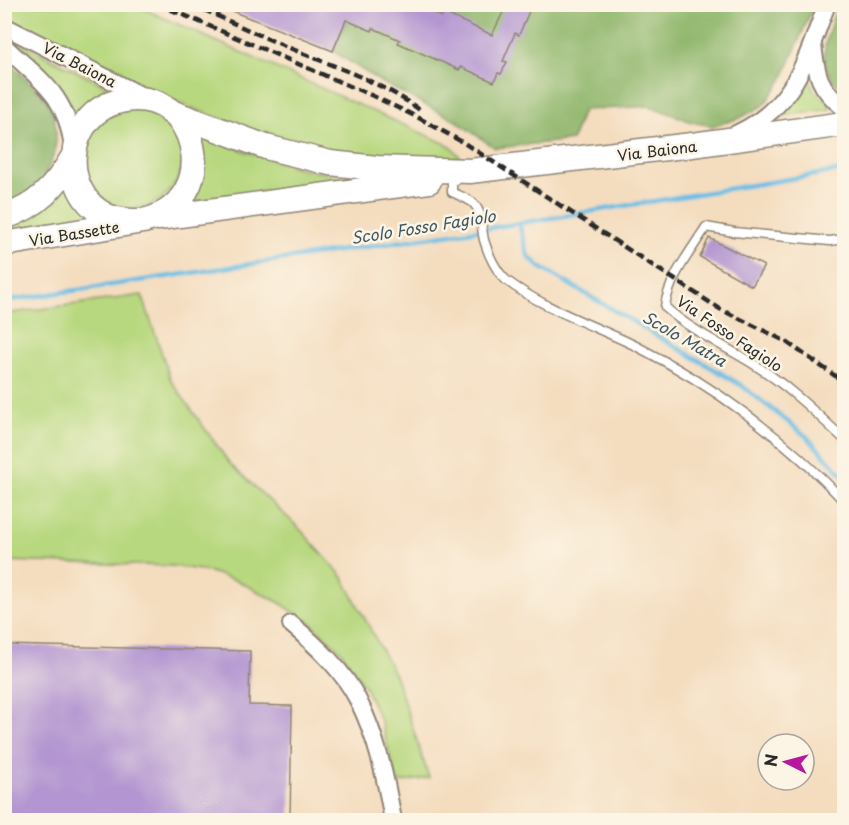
<svg xmlns="http://www.w3.org/2000/svg" width="849" height="825" viewBox="0 0 849 825" font-family="'Playpen Sans',sans-serif">
<style>
.green{fill:#b8d87f;stroke:#728255;stroke-width:1.5}
.forest{fill:#92b86e;stroke:#5e724c;stroke-width:1.5}
.lines{fill:none;stroke-linecap:round;stroke-linejoin:round}
.stream{stroke:#68bde5;stroke-width:4.5}
.building{fill:#b396d1}
.service-casing{stroke:#908475;stroke-width:11}
.minor-casing{stroke:#908475;stroke-width:20}
.secondary-casing{stroke:#908475;stroke-width:27}
.service{stroke:#fff;stroke-width:8}
.minor{stroke:#fff;stroke-width:16}
.secondary{stroke:#fff;stroke-width:24}
.rail{stroke:#2b2b2b;stroke-width:4.5;stroke-dasharray:9 4.5;stroke-linecap:butt}
.labels{text-anchor:middle;dominant-baseline:central;stroke-width:5;stroke-linejoin:round;paint-order:stroke}
.street-label{font-size:15px;fill:#2b2b2b;stroke:#fcf5e5}
.water-label{font-size:16px;font-style:italic;fill:#3d5763;stroke:#fcf5e5}
</style>
<rect width="100%" height="100%" fill="#fcf5e5"/>
<filter id="ink" filterUnits="userSpaceOnUse"><feTurbulence type="fractalNoise" baseFrequency=".0167" numOctaves="2"/><feDisplacementMap in="SourceGraphic" scale="12" xChannelSelector="R" yChannelSelector="G"/><feConvolveMatrix kernelMatrix="1 2 1 2 8 2 1 2 1" color-interpolation-filters="sRGB"/></filter>
<filter id="wash" filterUnits="userSpaceOnUse"><feTurbulence type="fractalNoise" baseFrequency=".008" numOctaves="4" result="noise"/><feDisplacementMap in="SourceGraphic" scale="24" xChannelSelector="R" yChannelSelector="G"/><feGaussianBlur stdDeviation="1.35" result="paint"/><feColorMatrix in="noise" values="0 0 0 0 0 0 0 0 0 0 0 0 0 0 0 0 0 1.4 0 .05"/><feComposite in="paint" operator="in"/></filter>
<g filter="url(#wash)">
<rect width="100%" height="100%" fill="#f4ddbf"/>
<path class="green" d="M4,5h131l316,141 10,12h-71l-92,-9 -116,-45 -120,-55 -57,-31z
M12,39l96,48 -22,17 -13,14 -3,-16 -30,-36 -25,-21z
M807,73l7,18 15,12 2,6 -54,8 15,-19z
M132,106c9,3 23,5 31,10 5,4 9,14 13,19 6,10 8,20 6,31 -7,37 -51,56 -82,32 -6,-6 -14,-14 -16,-22 -2,-5 -1,-13 -1,-19 -1,-35 22,-37 49,-51z
M195,132l46,18 65,20 48,8 -1,4 -104,11 -67,12z
M67,185l31,33 -93,13v-3z
M142,295l29,86 59,83 68,63 44,49 54,101 33,101 -32,5 -16,-61 -17,-37 -24,-35 -29,-27 -31,-20 -42,-22 -31,-10 -34,-5 -168,-5v-247z"/>
<path class="forest" d="M353,5h461l-32,75 -18,25 -24,13 -27,8 -21,-4 -42,-16 -67,4 -11,30 -77,8 -42,-29 -72,-37 -48,-31z
M838,5h6v87c-32,-29 -18,-52 -6,-87z
M4,58c11,11 36,32 43,43 23,38 1,93 -43,103z"/>
<g class="lines">
<path class="stream" d="M519,224l9,32 12,11 201,118 65,51 38,40
M4,301l461,-69 379,-62"/>
</g>
<g id="blocks">
<path class="building" d="M214,4h199l29,13 2,-4 48,22 15,-31h25l-13,31 -4,-2 -12,28 4,1 -6,12 -3,-1 -4,9 -33,-15 -2,3 -15,-7 -46,-20 2,-3 -27,-12 -1,3 -26,-11 -13,31z
M709,238l55,28 -12,20 -52,-29z
M4,645l246,6 -1,54 43,1 -2,114h-286z"/>
</g>
</g>
<g filter="url(#ink)">
<use href="#blocks" fill-opacity="0" stroke="#908475" stroke-width="1.5"/>
<g class="lines">
<g class="service-casing">
<path id="service" d="M461,177l-9,6v9c6,3 14,6 20,10 11,9 9,26 12,38 4,14 12,31 22,40 36,28 89,46 130,66 77,39 150,93 208,155
M844,239l-14,2 -96,-9 -28,-5c-15,24 -38,52 -41,80 26,24 60,39 90,58 33,21 61,48 89,74"/>
</g>
<g class="minor-casing">
<path id="minor" d="M4,26l142,72
M813,44c3,30 6,45 31,64
M4,46c37,35 63,49 69,102
M736,134c59,-27 69,-73 91,-130
M291,624c26,22 52,46 67,76 19,37 28,80 35,120"/>
</g>
<g class="secondary-casing">
<path id="secondary" d="M171,112l95,35 64,16 47,5 93,3 222,-26 152,-21
M4,217c33,-10 52,-31 69,-60
M158,218l271,-37
M4,244l139,-23c83,-19 56,-138 -23,-120 -55,12 -63,91 -13,115 12,5 24,5 36,5"/>
</g>
<use href="#service" class="service"/>
<use href="#minor" class="minor"/>
<use href="#secondary" class="secondary"/>
<path class="rail" d="M158,4l215,92 46,22 45,25 256,166 65,32 59,41
M191,4c34,15 67,31 101,45 43,18 91,33 129,62"/>
</g>
</g>
<g class="labels">
<g class="street-label">
<text transform="translate(80 64) rotate(27)">Via Baiona</text>
<text transform="translate(657 150) rotate(-7)">Via Baiona</text>
<text transform="translate(74 233) rotate(-9)">Via Bassette</text>
<text transform="translate(730 333) rotate(34)">Via Fosso Fagiolo</text>
</g>
<g class="water-label">
<text transform="translate(423 226) rotate(-9)">Scolo Fosso Fagiolo</text>
<text transform="translate(685 338) rotate(30)">Scolo Matra</text>
</g>
</g>
<rect width="849" height="825" fill="none" stroke="#fcf5e5" stroke-width="24"/>
<g transform="translate(786 762) rotate(276)"><circle r="28" fill="#fcf5e5" stroke="#a8a49b" stroke-width="1.5"/>
<path d="M0-4.5L10 22L0 15L-10 22Z" fill="#b5179e"/>
<text y="-9" font-size="16" font-weight="bold" text-anchor="middle" fill="#2b2b2b">N</text>
</g>
</svg>
